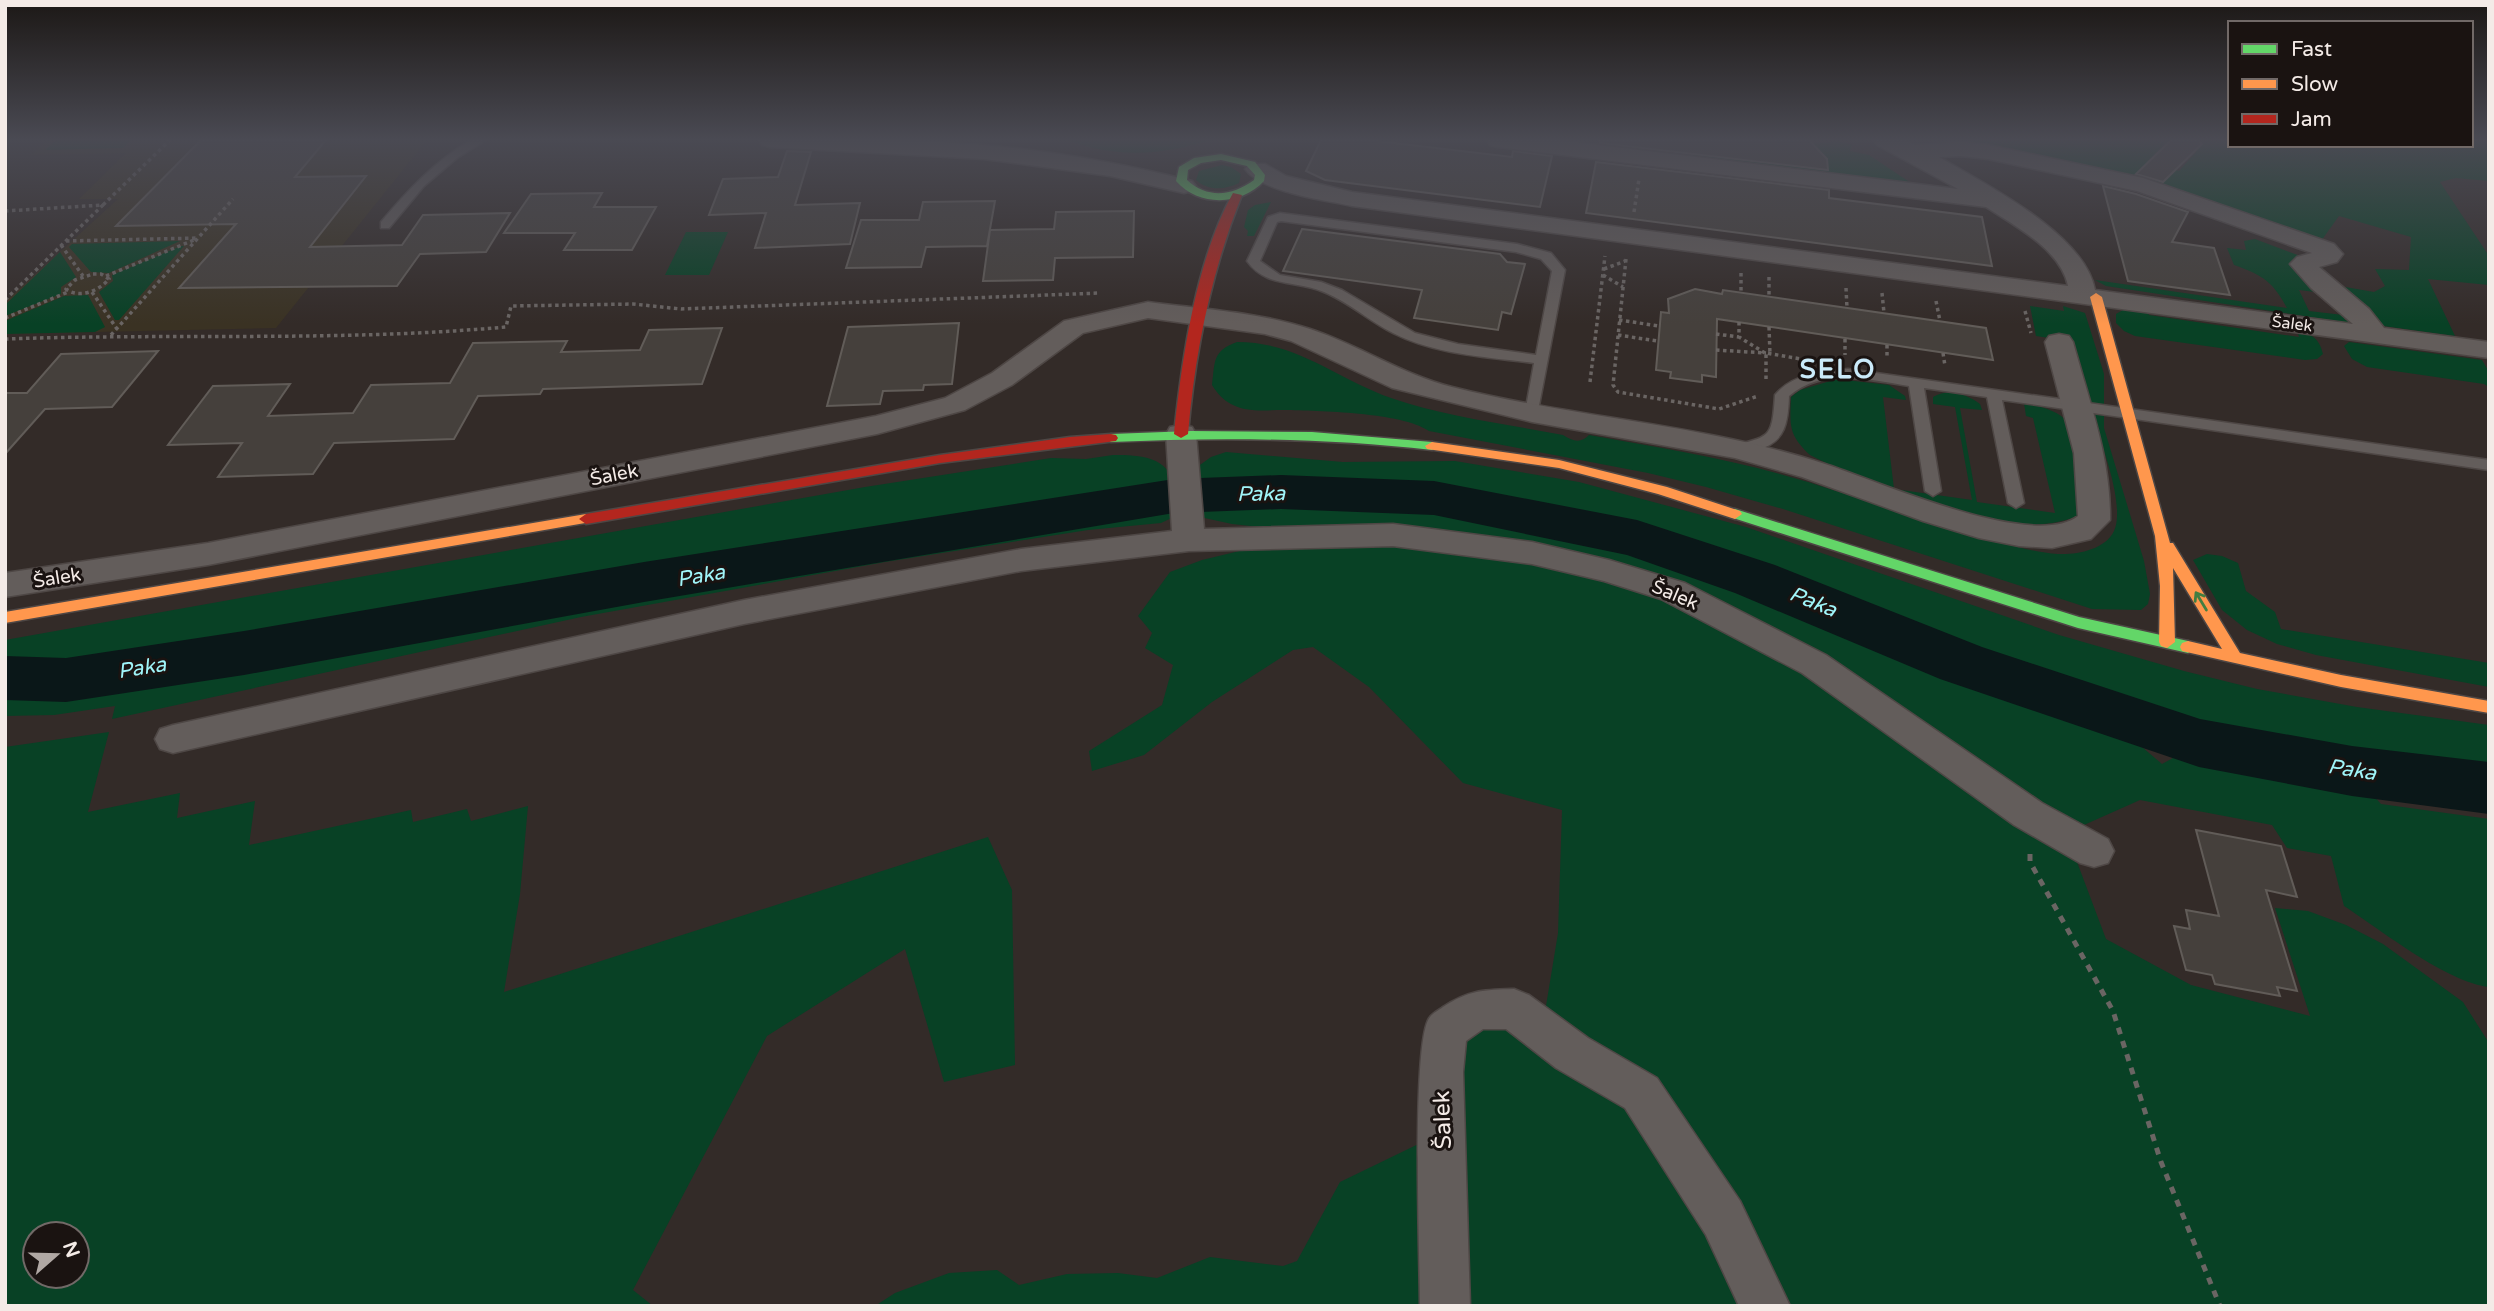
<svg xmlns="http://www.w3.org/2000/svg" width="2494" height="1311" font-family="'Varela Round',sans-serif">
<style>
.education{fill:#3a3223}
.green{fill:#084125;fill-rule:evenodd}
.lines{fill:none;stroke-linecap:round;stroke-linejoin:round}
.river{fill:#0a1718;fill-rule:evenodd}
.building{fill:#45403c;stroke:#615c58;stroke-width:2}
.lane-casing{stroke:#4e4745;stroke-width:3}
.street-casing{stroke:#4e4745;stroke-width:3}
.fast-casing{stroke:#4e4745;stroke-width:3}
.slow-casing{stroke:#4e4745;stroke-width:3}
.jam-casing{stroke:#4e4745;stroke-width:3}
.path-far1{stroke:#6a6563;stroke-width:3.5;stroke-dasharray:3.5 3.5;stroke-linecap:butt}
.path{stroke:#6a6563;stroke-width:5;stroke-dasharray:7 7;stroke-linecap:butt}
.lane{fill:#635d5b;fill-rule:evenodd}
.street{fill:#635d5b;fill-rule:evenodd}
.fast{fill:#63d668;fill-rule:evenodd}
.slow{fill:#ff974d;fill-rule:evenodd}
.jam{fill:#b3261e;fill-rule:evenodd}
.oneway{stroke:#427e41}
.labels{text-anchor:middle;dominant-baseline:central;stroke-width:6;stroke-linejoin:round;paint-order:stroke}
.far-street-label{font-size:16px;fill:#f4ebe7;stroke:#1a1311}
.street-label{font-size:19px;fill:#f4ebe7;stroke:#1a1311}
.water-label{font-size:21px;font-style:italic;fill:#a0f5f9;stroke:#1a1311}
.near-street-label{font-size:23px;fill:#f4ebe7;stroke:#1a1311}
.district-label{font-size:26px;font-weight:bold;letter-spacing:2px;fill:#caeaf9;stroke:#1a1311}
</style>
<rect width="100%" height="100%" fill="#332b28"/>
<path class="education" d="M47,140H427L276,328L5,334V302L118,199H79L126,153L31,155Z"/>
<path class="green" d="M56,140H131L123,148L45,150Z
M1067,140H1212C1160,155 1119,159 1067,140Z
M1956,140H2230V145H2471V140H2489V181L2456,178L2440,182L2489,256V285L2428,279L2455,336L2376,325L2328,284L2374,292L2385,286L2375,269L2409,270L2411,237L2339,216L2321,241L2189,196L2148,179ZM2167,142L2197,151L2179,171L2148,161Z
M1838,141L1852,145L1850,151L1869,155L1920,189L1692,157V153L1828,168V159L1813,144Z
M1222,165L1231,167L1241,174L1239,183C1225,190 1208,191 1196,180L1199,171Z
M1271,202L1254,236H1247L1248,231L1244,227L1248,210L1255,205Z
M686,232H728L709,275H665Z
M2255,239L2303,257L2315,292L2299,290L2309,311L2343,315L2345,320L2358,321L2357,324L2106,286L2095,280L2287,308C2273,282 2263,275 2234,265L2227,248L2246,250L2244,241Z
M180,241L109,273L91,272L69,247L72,244Z
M181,246H184L119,320H115L99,292L113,281L112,275Z
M60,252L76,277L61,287V294L5,316V305Z
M88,295L105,327L95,332L5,334V321L64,296Z
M2030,306L2064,311L2063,306L2085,313L2104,374V407L2089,405L2069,341L2036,336Z
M2146,309L2149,315L2299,337L2297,331C2313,335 2319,338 2323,354L2317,359L2305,360L2135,336L2124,331L2116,323V314L2123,310Z
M1237,342C1298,342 1335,378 1391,398C1446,417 1506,424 1563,435C1572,441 1581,444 1589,435C1662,448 1736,460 1808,482C1873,502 1938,529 2005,544C2022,548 2040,553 2058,554C2076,555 2105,550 2114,531C2126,505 2100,438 2090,412L2104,415V428L2144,561L2150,594L2148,604L2141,610L2092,609L1783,509L1706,487L1648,473L1429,431C1401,412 1319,411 1284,410C1267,410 1247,413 1231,404C1223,400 1217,393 1212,385C1215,362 1212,351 1237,342Z
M2349,342L2482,360L2489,372V387L2484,384L2367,367L2352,359L2344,346Z
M1837,379L1889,385L1905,396L1906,400L1883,397L1894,489L1972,500L1955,407L1933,404V397C1949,388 1966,394 1980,404L1982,410L1960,408L1977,502L2055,513L2033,418L2026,416L2024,403C2038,406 2059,410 2068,423C2082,445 2081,488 2082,514C2011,549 1876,488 1810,455C1788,434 1790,426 1791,397L1800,390Z
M1226,452L1343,462L1455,461L1579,482L1746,527L2059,635L2184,671L2257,689L2357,707L2489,725V777L2355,760L2212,733L2142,714L2015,672L1727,561L1626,528L1514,506L1411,490L1288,482L1194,485L1193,470L1211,457Z
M1113,455C1142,455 1166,456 1177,487L1074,500L729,557L672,571L249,646L71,669L5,670V640L865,487L1051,458L1086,459Z
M1284,499C1438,502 1595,525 1740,580V591L1867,639L1960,671L1972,685L2094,724L2142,747L2162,764L2193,747L2213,753L2360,781L2381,804L2489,819V987C2446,982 2381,930 2344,906L2331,856L2287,848L2272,825L2140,800L2075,829L1821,661L1608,563L1232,524L1200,517L1196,505Z
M1179,505L1180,514L1161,523L1088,530L885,562L581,617L112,719L115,706L54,715L5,716V690L40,689L251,660L485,617L891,550L1077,516Z
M1361,543L1454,550L1536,562L1616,580L1748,635L2074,854L2106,939L2191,985L2310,1016L2275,908L2308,911L2346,925L2383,944L2463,1002L2489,1043V1306H875L895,1293L949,1273L997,1270L1019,1285L1067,1274L1118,1273L1157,1278L1210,1257L1283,1266L1297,1261L1340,1182L1435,1136L1460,1025L1545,1012L1558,933L1562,810L1463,783L1369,687L1313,647L1293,650L1212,702L1144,755L1092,771L1089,751L1162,705L1173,665L1145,648L1152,633L1138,616L1170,572L1202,560L1252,548Z
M2207,554L2222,556L2238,563L2246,591L2275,612L2281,629L2489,663V687L2316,655L2277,644L2247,630L2222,610L2193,560Z
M109,732L88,812L180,793L177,818L255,801L249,845L411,810L413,822L467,809L471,821L528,806L520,894L504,992L988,837L1012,890L1015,1065L944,1082L905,949L767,1036L633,1290L653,1306H5V747ZM35,1234H77V1276H35Z"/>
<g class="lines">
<path class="river" d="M1281,475L1434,481L1637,520L1775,565L1982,647L2200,719L2352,746L2489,762V814L2352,796L2199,767L1940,679L1735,593L1627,555L1434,515L1281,509L1174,513L644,602L244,675L66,702L5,700V656L66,658L244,631L644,562L1174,479Z"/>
</g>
<path class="building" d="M201,140H326L295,177L366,176L310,247L402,245L423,215L510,213L486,252L420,254L397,286L179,288L236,224L116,226Z
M1321,140H1368L1512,157L1513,151L1552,156L1540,207L1325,180L1306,171Z
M1600,140H1809L1827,159L1828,170L1600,143Z
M2171,140H2198L2202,144L2163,182L2136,174Z
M787,151L811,152L795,205L860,203L850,244L755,248L766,213L709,215L723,179L778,177Z
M1596,162L1829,190V198L1982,217L1992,266L1586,213Z
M2103,186L2136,194L2188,212L2172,242L2214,248L2230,295L2128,281Z
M602,193L594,207H656L632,250H564L575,233H504L531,194Z
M995,201L987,246L926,247L921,267L846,268L861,220H919L923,202Z
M1134,211L1133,257L1055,258L1053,280L983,281L990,230L1054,229L1056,212Z
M1302,229L1500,254L1507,262L1525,264L1511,314L1502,312L1498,330L1414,318L1422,290L1283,271Z
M1695,289L1722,294L1723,290L1986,328L1993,360L1717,319L1716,377L1702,375V382L1670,378L1671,372L1656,370L1661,312L1669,313L1668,299Z
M959,323L952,384L924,385L923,390L883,391L880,404L827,406L848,327Z
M722,328L702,384L543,389L540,394L478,396L454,439L334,443L313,474L218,477L242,443L168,445L213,386L290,384L268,416L353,413L371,385L450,383L473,343L567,341L561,352L640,350L649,330Z
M158,351L112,407L45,409L5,454V393H27L61,354Z
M2196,830L2281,846L2297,897L2266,890L2297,991L2277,987L2280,996L2215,984L2212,975L2186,970L2174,926L2190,929L2186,910L2219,916Z"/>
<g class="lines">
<defs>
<path id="lane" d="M471,140H486L457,158L424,186L389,228H381V222C408,190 434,162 471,140Z
M1280,213L1517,244L1551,253L1565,270L1537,416L1532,417L1525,413L1534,363C1488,357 1436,355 1393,333C1369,321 1349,302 1324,292C1296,280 1266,288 1247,261L1268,217ZM1281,221L1516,252L1541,259L1552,271L1536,355L1458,344L1415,333L1342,290L1321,282L1280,275L1260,261L1277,222Z
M1848,369L2489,460V470L2002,400L2024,503L2016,508L2008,503L1987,397L1924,388L1941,491L1933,496L1925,491L1909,386C1870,380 1823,367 1789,396C1788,421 1786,442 1759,449C1750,452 1741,455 1732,452L1729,449L1732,446C1771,436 1772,438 1775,395C1792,374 1822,371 1848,369Z"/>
<path id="street" d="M759,140C833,140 908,139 983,145C1053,151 1124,164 1192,181L1196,186L1192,191L1184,193L1110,176L984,159L770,147L762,145Z
M1487,140H1557L1958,189L1877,145L1874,140H1905L1915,145L1961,142L1988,145L2143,178L2334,244L2343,254L2337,262L2319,267L2369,309L2384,328L2489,342V358L1352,206C1325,200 1261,192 1245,169L1249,164H1265L1286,176L1352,192L2068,286C2061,250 2015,226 1986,207L1498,147L1490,145ZM1961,156L1988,159L2137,191L2312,253L2297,257L2290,264L2311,288L2353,324L2095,290C2085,234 1985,184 1939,157Z
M1148,302C1201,309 1259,312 1310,329C1359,345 1401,374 1452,387C1575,418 1704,424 1825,464C1878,481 2033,551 2078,516L2074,453L2045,342L2049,336L2059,334L2069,336L2073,342C2089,401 2111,458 2110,520L2091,539L2052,548L2019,546L1979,538L1923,521L1802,477L1735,458L1532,422L1392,388L1291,341L1265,334L1148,318L1083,333L1012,385L965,410L877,434L208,565L5,597V573L208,543L876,416L945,398L992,373L1064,321Z
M1181,425L1192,427L1196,434L1204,529L1393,524L1532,542L1609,560L1685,583L1826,655L2042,803L2108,839L2114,851L2108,863L2094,867L2080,863L2014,825L1802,673L1661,599L1604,581L1532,564L1393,546L1189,551L1021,571L744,624L173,753L160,749L155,739L160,729L173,725L744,600L1021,549L1172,531L1166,434L1170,427Z
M1514,989L1529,995L1588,1038L1657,1078L1740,1201L1790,1306H1739L1706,1235L1625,1108L1556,1068L1506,1029H1483L1466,1041L1463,1072L1470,1306H1420C1420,1263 1411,1038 1430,1017C1433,1013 1439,1010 1443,1007C1469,990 1483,990 1514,989Z"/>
<path id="fast" d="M1221,154L1255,162L1265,175L1264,181C1241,206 1199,207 1176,181L1179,167L1194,158ZM1221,160L1247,166L1255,175L1254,180C1232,196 1208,199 1187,180L1188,170L1201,163Z
M1191,431L1312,432L1432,442L1439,446L1432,450C1325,438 1219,437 1111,442L1104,438L1111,434Z
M1735,509L2079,617L2188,641L2196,647L2188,653L2078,628L1730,517L1728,514L1730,511Z"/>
<path id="slow" d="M2096,293L2102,297L2170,543H2173L2240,653L2341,675L2489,701V713L2341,687L2182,651L2180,647L2182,643L2188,641L2222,649L2173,568L2175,642L2167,648L2161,646L2159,642L2160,586L2155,536L2090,297Z
M1432,442L1559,460L1667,487L1740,511L1742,514L1735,519L1658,494L1559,468L1427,449L1425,446Z
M586,514L593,519L591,522L5,623V612Z"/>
<path id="jam" d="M1233,193L1242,195C1211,272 1195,352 1188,434L1181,438L1174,434C1182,358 1196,260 1233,193Z
M1111,434L1116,435L1118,438L1116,441L940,463L586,524L579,519L586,514L940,455L1070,437Z"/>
</defs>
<use href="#lane" class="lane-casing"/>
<use href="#street" class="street-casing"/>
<use href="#fast" class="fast-casing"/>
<use href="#slow" class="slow-casing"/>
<use href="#jam" class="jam-casing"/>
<path class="path-far1" d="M103,205L170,140
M5,211L103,205L5,300
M1634,212L1639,179
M66,241L198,238
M61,245L83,276
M1626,259L1613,385L1618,392L1719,409L1758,396
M1604,269L1625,261
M1741,273V293
M93,274H101L109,279C99,291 79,299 66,289L75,280Z
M1603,275L1623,287
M106,276L194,240
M1769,277V297
M1846,288L1847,308
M92,292L117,329
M1882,293L1884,313
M1936,301L1940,321
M2025,311L2031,333
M5,318L68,292
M1619,320L1659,326
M1739,322V337L1765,353
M1769,327L1770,354
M1716,334L1739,337
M111,335L233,199
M1618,335L1657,341
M5,339C172,333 340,342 506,327L511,306L633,304L681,309L1100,293
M1845,339V355
M1887,345V358
M1716,350L1766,353
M1943,353L1945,366
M1766,379V353L1801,359
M1590,382L1605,256"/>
<path class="path" d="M2030,854V862L2113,1011L2161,1162L2220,1306"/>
<use href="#lane" class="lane"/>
<use href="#street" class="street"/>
<use href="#fast" class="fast"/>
<use href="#slow" class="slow"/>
<use href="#jam" class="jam"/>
</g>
<defs><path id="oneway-shaft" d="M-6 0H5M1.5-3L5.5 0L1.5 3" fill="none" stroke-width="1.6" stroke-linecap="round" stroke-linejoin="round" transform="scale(1.75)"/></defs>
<use class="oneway" href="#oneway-shaft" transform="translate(2201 601) rotate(-121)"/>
<linearGradient id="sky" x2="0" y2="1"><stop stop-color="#1c1816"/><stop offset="0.43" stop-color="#4a4a53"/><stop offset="1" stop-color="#4a4a53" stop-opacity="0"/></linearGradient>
<rect width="2494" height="324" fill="url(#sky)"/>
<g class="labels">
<g class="far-street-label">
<text transform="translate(2292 324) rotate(7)">Šalek</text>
</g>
<g class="street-label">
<text transform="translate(614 475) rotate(-11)">Šalek</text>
<text transform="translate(57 578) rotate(-9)">Šalek</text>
<text transform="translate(1675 595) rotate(23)">Šalek</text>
</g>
<g class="water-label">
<text transform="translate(1261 494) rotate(-1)">Paka</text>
<text transform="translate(701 576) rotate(-10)">Paka</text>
<text transform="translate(1813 602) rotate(22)">Paka</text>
<text transform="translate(142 668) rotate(-9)">Paka</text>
<text transform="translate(2352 770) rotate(9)">Paka</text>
</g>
<g class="near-street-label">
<text transform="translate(1443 1120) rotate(-92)">Šalek</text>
</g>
<g class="district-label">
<text x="1838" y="369">SELO</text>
</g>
</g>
<rect width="2494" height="1311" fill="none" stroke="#f4ebe7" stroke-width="14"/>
<rect x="2228" y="21" width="245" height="126" fill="#1a1311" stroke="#716967" stroke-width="2"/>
<rect x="2242" y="44" width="35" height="10" fill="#63d668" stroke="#716967" stroke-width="2"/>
<text x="2291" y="56" font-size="21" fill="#f4ebe7">Fast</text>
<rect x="2242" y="79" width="35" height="10" fill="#ff974d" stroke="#716967" stroke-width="2"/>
<text x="2291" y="91" font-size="21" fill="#f4ebe7">Slow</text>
<rect x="2242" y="114" width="35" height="10" fill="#b3261e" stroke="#716967" stroke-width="2"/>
<text x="2291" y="126" font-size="21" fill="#f4ebe7">Jam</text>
<g transform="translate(56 1255) rotate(70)"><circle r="33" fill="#1a1311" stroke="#716967" stroke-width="2"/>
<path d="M0-5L12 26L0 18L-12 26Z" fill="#b0a8a4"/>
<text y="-10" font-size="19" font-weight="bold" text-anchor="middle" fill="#f4ebe7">N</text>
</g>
</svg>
